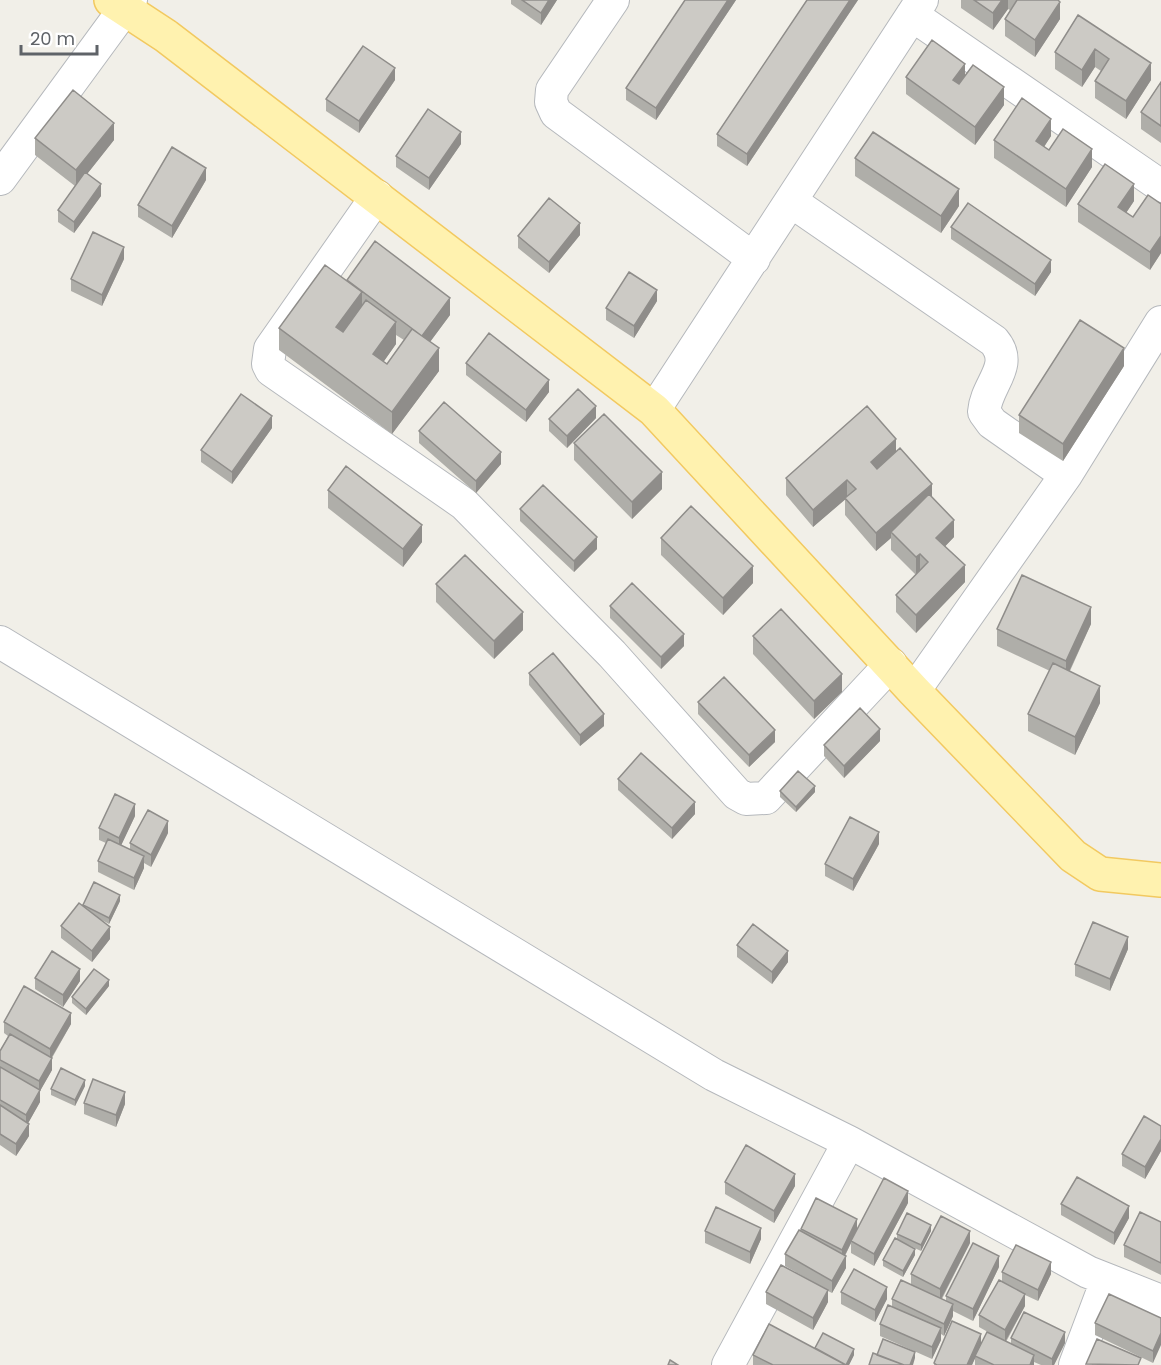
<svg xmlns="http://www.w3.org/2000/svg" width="1161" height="1365" font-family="Poppins,sans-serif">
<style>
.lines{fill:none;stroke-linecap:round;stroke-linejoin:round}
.minor-casing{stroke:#b5b8bc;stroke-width:34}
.major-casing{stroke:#f2c960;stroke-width:36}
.minor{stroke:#fff;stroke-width:32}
.major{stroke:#fff2af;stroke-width:33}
.wall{fill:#afaea9;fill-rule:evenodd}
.shaded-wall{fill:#8f8d8a}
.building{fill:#cccac5;stroke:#8f8d8a;stroke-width:1.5}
</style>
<rect width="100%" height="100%" fill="#f1efe8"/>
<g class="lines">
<defs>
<path id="minor" d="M613,0L552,90L551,102L556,113L754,259
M912,15L1161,186
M0,179L131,0
M377,196L270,349L268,364L271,370L464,504L612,654L737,794L746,799L766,798L891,664
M792,202L994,341C1015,366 986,384 984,412L992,423L1066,475
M654,410L922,0
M0,642L714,1075L849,1142L1088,1272L1161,1301
M914,691L1066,475L1161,322
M728,1365L849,1142
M1075,1365L1107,1280"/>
<path id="major" d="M111,0L166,36L654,410L914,691L1073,856L1100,874L1161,880"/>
</defs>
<use href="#minor" class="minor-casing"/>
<use href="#major" class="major-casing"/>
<use href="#minor" class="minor"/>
<use href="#major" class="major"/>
</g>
<path class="wall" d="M511,0H557L541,25L511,4Z
M685,0H736L656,120L626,100V88Z
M807,0H858L747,166L717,146V134Z
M961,0H1058L1060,19L1035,57L1005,36V19L1010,10L1008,9L993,30L961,8Z
M1078,15L1151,80L1126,119L1095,98V81L1101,71L1095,67L1082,87L1055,69V52Z
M965,76L1004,105L975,145L906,94V77Z
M395,80L359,133L326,111V99Z
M1161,82V143L1141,129V112Z
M1051,136L1044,147L1049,150L1092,167L1066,207L994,158V140Z
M35,138L114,140L87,174L101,196L74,233L58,222V210L75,186L35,155Z
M461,144L429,190L396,167V156Z
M855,158L959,206L941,233L855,176Z
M206,180L172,238L138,217V205Z
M1134,201L1126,213L1133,217L1161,204V253L1150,270L1078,222V204Z
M951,227L1051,272L1035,296L951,239Z
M580,235L549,273L518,248V236Z
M124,259L102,306L71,291V279Z
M347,281L450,315L430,342L439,371L392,434L279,350V328ZM396,335L404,340L387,364L383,362L396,344Z
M657,301L634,338L606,320V308Z
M466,363L549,392L526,422L466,375Z
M1124,366L1063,461L1019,433V415Z
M596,418L567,448L549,431V419Z
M272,428L232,484L201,462V450Z
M419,431L501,464L476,493L419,443Z
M574,443L662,489L632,519L574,460Z
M896,452L932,497L954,537L945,546L965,582L916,633L896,612V595L916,575L891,550V538L876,551L845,515V499L813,527L786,495V478Z
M328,490L422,542L403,567L328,508Z
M520,509L597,549L574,572L520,521Z
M661,538L753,583L723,615L661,555Z
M436,584L523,630L494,659L436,602Z
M610,606L684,646L661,669L610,618Z
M1091,624L1070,671L1100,703L1075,755L1028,731V714L1050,671L997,646V629Z
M753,636L842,692L814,719L753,654Z
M529,673L604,726L580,746L529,685Z
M698,702L775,742L749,767L698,714Z
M880,741L844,778L824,756V745Z
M618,779L695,814L672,839L618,790Z
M780,791L815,792L796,812L780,797Z
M135,816L121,845L130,850V843L168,833L151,867L144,863V868L134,890L98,872V861L106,843L99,840V828Z
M879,844L853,891L825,876V864Z
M120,901L109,924L100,919L110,939L92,962L61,938V926L83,905Z
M737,945L788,962L772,984L737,957Z
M1128,949L1110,991L1075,976V964Z
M35,978L80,981L63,1007L35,989Z
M109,986L86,1015L72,1003V997Z
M4,1022L71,1024L52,1058V1070L40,1091V1102L28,1123L29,1136L16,1156L0,1145V1051L8,1036L4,1033Z
M85,1086L75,1106L51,1095V1089Z
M84,1103L125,1104L116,1127L84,1114Z
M1161,1126V1151L1145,1179L1122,1166V1154Z
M725,1182L795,1186L774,1223L725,1194Z
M908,1203L874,1266L851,1253V1243L845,1256L846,1268L832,1293L828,1291V1302L813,1330L766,1304V1292L815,1283L785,1266V1254L801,1229H857Z
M1061,1204L1129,1218L1114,1245L1061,1215Z
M1161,1222V1275L1124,1257V1245Z
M705,1231L761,1239L750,1264L705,1243Z
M931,1231L921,1251L902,1242L915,1255L903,1277L883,1266V1260L897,1239V1234Z
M970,1243L942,1299L946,1301V1296L999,1267L973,1321L953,1311V1316L944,1336L941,1334V1340L932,1359L880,1336V1324L892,1307V1299L911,1284V1274Z
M1002,1272L1051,1274L1038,1301L1025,1295V1306L1006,1342L1011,1344V1338L1065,1343L1054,1365H1041L1034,1362V1365H975V1357L972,1365H934V1363L981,1345L1004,1341L979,1327V1315L1002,1282Z
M841,1292L887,1299L875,1322L841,1304Z
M1161,1318L1153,1363L1095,1335V1323Z
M815,1348L854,1355L849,1365H753V1355Z"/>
<path class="shaded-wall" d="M549,0H557L541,25V13Z
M728,0H736L656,120V108Z
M850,0H858L747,166V154Z
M1002,0H1008V9L993,30V13Z
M1060,2V19L1035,57V40Z
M1095,49V67L1082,87V70Z
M1151,63V80L1126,119V101Z
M965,64V81L953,97V80Z
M395,68V80L359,133V121Z
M1004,87V105L975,145V127Z
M1051,119V136L1036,159V141Z
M114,123V140L76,188V170Z
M461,132V144L429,190V178Z
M1092,149V167L1066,207V189Z
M206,168V180L172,238V226Z
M101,184V196L74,233V222Z
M1134,184V201L1118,225V207Z
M959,189V206L941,233V216Z
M580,223V235L549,273V262Z
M1161,236V253L1150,270V252Z
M124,247V259L102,306V295Z
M1051,260V272L1035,296V284Z
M657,290V301L634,338V326Z
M362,292V314L336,350V327Z
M450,298V315L421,354V336Z
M396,322V344L373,377V354Z
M439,348V371L392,434V412Z
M1124,348V366L1063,461V444Z
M549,380V392L526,422V410Z
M596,406V418L567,448V436Z
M272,416V428L232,484V472Z
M896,439V457L871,479V462Z
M501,452V464L476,493V481Z
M662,472V489L632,519V502Z
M847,480V498L813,527V510Z
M932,484V502L891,532V538L876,551V533Z
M954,520V537L936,556V538Z
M422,525V542L403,567V549Z
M597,537V549L574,572V561Z
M920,554V571L916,575V557Z
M965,565V582L916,633V615Z
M753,566V583L723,615V598Z
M1091,607V624L1066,678V661Z
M523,612V630L494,659V641Z
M684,634V646L661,669V657Z
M842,674V692L814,719V701Z
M1100,686V703L1075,755V737Z
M604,714V726L580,746V735Z
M880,729V741L844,778V766Z
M775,730V742L749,767V755Z
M815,786V792L796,812V807Z
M695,802V814L672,839V828Z
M135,804V816L119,850V838Z
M168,821V833L151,867V855Z
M879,832V844L853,891V879Z
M144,856V868L134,890V878Z
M120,895V901L109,924V918Z
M110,927V939L92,962V951Z
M1128,937V949L1110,991V979Z
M788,951V962L772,984V972Z
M80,969V981L63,1007V995Z
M109,980V986L86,1015V1009Z
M71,1013V1024L50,1060V1049Z
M52,1058V1070L40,1091V1102L26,1127V1115L39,1092V1081Z
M85,1080V1086L75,1106V1100Z
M125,1092V1104L116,1127V1115Z
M29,1124V1136L16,1156V1144Z
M1161,1139V1151L1145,1179V1167Z
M795,1174V1186L774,1223V1211Z
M908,1191V1203L874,1266V1254Z
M1129,1206V1218L1114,1245V1233Z
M857,1219V1230L851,1241V1243L842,1261V1250Z
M931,1225V1231L921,1251V1245Z
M761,1228V1239L750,1264V1252Z
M970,1231V1243L940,1301V1289Z
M915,1249V1255L903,1277V1271Z
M846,1256V1268L832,1293V1281Z
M999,1256V1267L973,1321V1309Z
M1051,1262V1274L1038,1301V1290Z
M887,1287V1299L875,1322V1310Z
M828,1290V1302L813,1330V1318Z
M1025,1294V1306L1005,1342V1330Z
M953,1304V1316L944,1336V1324Z
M941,1328V1340L932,1359V1347Z
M1065,1332V1343L1054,1365H1052V1359Z
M1161,1333V1345L1153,1363V1351Z
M981,1334V1346L972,1365H967Z
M854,1349V1355L849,1365H846Z
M915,1352V1358L913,1365H910Z
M1034,1355V1365H1030Z"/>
<path class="building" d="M522,0H549L541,13Z
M685,0H728L656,108L626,88Z
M807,0H850L747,154L717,134Z
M974,0H1002L993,13Z
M1017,0H1058L1060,2L1035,40L1005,19Z
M1078,15L1151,63L1126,101L1095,81L1109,59L1095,49L1082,70L1055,52Z
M932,40L965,64L953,80L959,84L973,65L1004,87L975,127L906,77Z
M363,46L395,68L359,121L326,99Z
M1161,82V126L1141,112Z
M73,90L114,123L76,170L35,138Z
M1022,98L1051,119L1036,141L1049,150L1063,129L1092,149L1066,189L994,140Z
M428,109L461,132L429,178L396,156Z
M873,132L959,189L941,216L855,158Z
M172,147L206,168L172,226L138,205Z
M1105,164L1134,184L1118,207L1133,217L1148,195L1161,204V236L1150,252L1078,204Z
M85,172L101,184L74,222L58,210Z
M549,198L580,223L549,262L518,236Z
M968,203L1051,260L1035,284L951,227Z
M93,232L124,247L102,295L71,279Z
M375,241L450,298L422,336L347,280Z
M325,265L362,292L336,327L343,332L366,300L396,322L373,354L387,364L412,329L439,348L392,412L279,328Z
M629,272L657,290L634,326L606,308Z
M1080,320L1124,348L1063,444L1019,415Z
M489,333L549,380L526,410L466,363Z
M578,389L596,406L567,436L549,419Z
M241,394L272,416L232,472L201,450Z
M444,402L501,452L476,481L419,431Z
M867,406L896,439L871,462L877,469L900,448L932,484L876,533L845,498L856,489L847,480L813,510L786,478Z
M604,414L662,472L632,502L574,443Z
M346,466L422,525L403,549L328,490Z
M543,485L597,537L574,561L520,509Z
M929,494L954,520L936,538L965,565L916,615L896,595L928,562L920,554L916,557L891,532Z
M691,506L753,566L723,598L661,538Z
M465,555L523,612L494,641L436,584Z
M1022,575L1091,607L1066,661L997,629Z
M632,583L684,634L661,657L610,606Z
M781,609L842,674L814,701L753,636Z
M553,653L604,714L580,735L529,673Z
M1053,663L1100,686L1075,737L1028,714Z
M724,677L775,730L749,755L698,702Z
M860,708L880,729L844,766L824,745Z
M641,753L695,802L672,828L618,779Z
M798,771L815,786L796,807L780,791Z
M115,794L135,804L119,838L99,828Z
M148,810L168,821L151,855L130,843Z
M850,817L879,832L853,879L825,864Z
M108,839L144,856L134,878L98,861Z
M94,882L120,895L109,918L83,905Z
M79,903L110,927L92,951L61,926Z
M1093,922L1128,937L1110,979L1075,964Z
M753,924L788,951L772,972L737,945Z
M52,951L80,969L63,995L35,978Z
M94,969L109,980L86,1009L72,997Z
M24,986L71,1013L50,1049L4,1022Z
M10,1034L52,1058L39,1081L0,1060V1051Z
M0,1067L40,1090L26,1115L0,1100Z
M61,1068L85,1080L75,1100L51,1089Z
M93,1079L125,1092L116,1115L84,1103Z
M0,1105L29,1124L16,1144L0,1134Z
M1144,1116L1161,1126V1139L1145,1167L1122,1154Z
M746,1145L795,1174L774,1211L725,1182Z
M1077,1177L1129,1206L1114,1233L1061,1204Z
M884,1178L908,1191L874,1254L851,1241Z
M816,1198L857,1219L842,1250L801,1229Z
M716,1207L761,1228L750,1252L705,1231Z
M1140,1212L1161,1222V1263L1124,1245Z
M907,1213L931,1225L921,1245L897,1234Z
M941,1216L970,1231L940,1289L911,1274Z
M799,1230L846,1256L832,1281L785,1254Z
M895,1238L915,1249L903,1271L883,1260Z
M973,1243L999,1256L973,1309L946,1296Z
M1016,1245L1051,1262L1038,1290L1002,1272Z
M781,1265L828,1290L813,1318L766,1292Z
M854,1269L887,1287L875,1310L841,1292Z
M901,1280L953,1304L944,1324L892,1299Z
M999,1280L1025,1294L1005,1330L979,1315Z
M1109,1294L1161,1318V1333L1153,1351L1095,1323Z
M888,1305L941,1328L932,1347L880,1324Z
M1024,1312L1065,1332L1052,1359L1011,1338Z
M952,1321L981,1334L967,1365H937L934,1363Z
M769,1324L844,1364V1365H773L753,1355Z
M987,1332L1034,1355L1030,1365H994L975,1356Z
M823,1333L854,1349L846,1365L815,1348Z
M883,1339L915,1352L910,1365H904L877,1355Z
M1097,1339L1141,1358L1138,1365L1086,1364Z
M873,1353L904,1365H869Z
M670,1360L678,1365H668Z"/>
<path d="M21 45v9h76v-9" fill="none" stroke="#5f6368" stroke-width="3"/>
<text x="30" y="45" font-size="18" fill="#5f6368" stroke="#ffffff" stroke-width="4.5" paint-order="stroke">20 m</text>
</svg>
